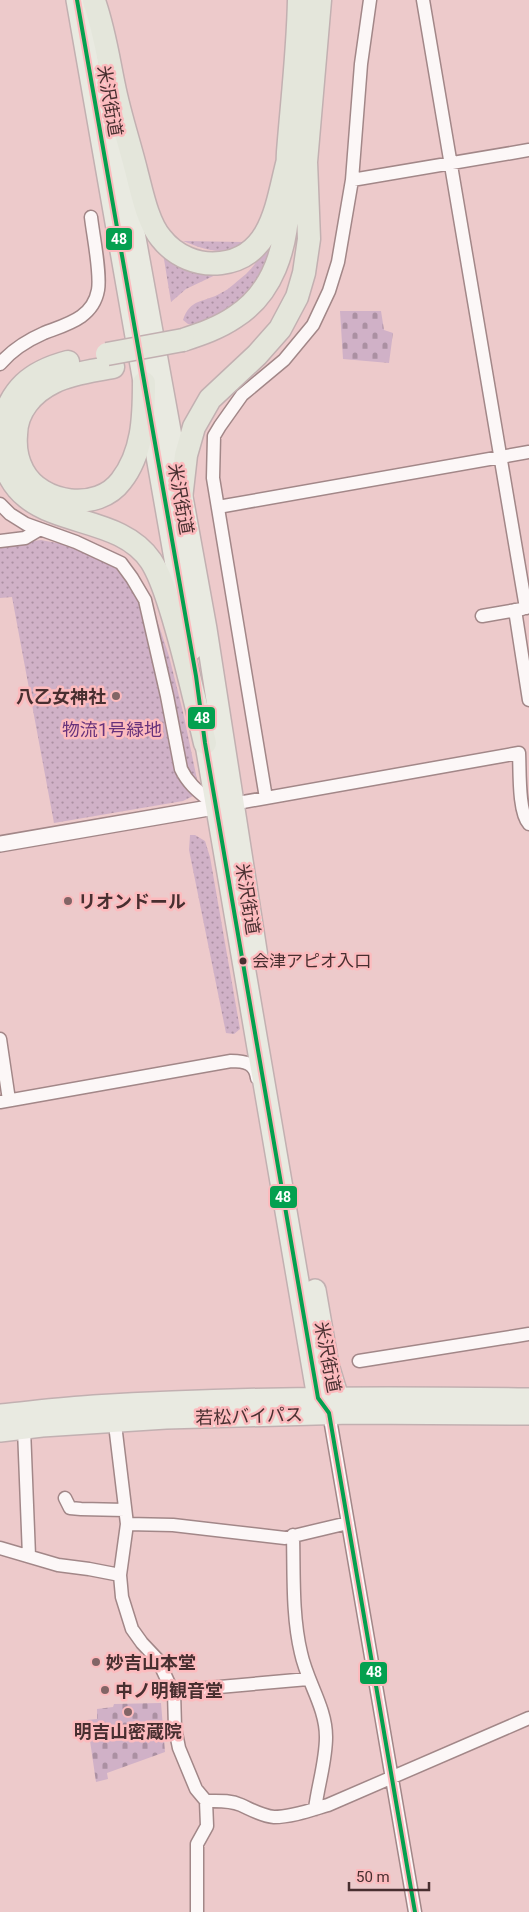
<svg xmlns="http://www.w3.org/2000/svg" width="529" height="1912" font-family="Roboto,'Noto Sans JP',sans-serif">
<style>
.grass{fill:url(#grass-dots)}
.cemetery{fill:url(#cemetery-stones)}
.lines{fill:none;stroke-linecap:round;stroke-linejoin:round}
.minor-casing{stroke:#a28788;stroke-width:15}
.tertiary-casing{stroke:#a28788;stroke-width:18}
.trunk-casing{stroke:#c2b0b1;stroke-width:24}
.motorway-casing{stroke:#c2b0b1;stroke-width:25}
.minor{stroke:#fcf7f7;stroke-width:12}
.tertiary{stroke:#fcf7f7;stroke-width:15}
.trunk{stroke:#e9eae1;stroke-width:21}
.motorway{stroke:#e4e6db;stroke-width:22}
.motorway-bridge-casing{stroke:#c2b0b1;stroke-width:25;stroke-linecap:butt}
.motorway-bridge{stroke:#e4e6db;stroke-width:22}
.bus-1-casing{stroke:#fcbbbe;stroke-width:8}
.bus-1{stroke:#04a04f;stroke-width:4}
.poi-dot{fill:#826566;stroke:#fcbbbe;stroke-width:2}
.bus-dot{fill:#482f30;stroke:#fcbbbe;stroke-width:2}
.labels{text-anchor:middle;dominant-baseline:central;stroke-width:5;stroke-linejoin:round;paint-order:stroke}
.bus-label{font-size:17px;fill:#482f30;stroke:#fcbbbe;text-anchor:start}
.street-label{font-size:18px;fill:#482f30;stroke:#fcbbbe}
.poi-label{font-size:18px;font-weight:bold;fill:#482f30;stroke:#fcbbbe;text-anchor:start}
.park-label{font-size:18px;fill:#67327b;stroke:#fcbbbe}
.line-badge{stroke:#fcbbbe;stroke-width:2}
.badge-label{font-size:14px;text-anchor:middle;font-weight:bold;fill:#fff}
</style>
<defs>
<pattern id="grass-dots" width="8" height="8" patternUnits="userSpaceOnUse" patternTransform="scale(1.25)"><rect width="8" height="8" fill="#d0b1c7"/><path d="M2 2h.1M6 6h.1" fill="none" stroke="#ab90a2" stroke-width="1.8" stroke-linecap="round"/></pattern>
<pattern id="cemetery-stones" width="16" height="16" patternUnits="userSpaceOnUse" patternTransform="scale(1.25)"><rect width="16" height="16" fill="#d0b1c7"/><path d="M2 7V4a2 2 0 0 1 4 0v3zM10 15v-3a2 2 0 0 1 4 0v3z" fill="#ab90a2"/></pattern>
</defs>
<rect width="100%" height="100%" fill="#edcacb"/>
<path class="grass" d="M274,233L279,248L234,312L197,325L188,324L183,320C190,298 204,303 221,293C230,289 238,280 246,274C258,262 266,248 274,233Z
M183,241L244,242C226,258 203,249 183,241Z
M163,253L226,270L186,289L171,302Z
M41,540L109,553L152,605L169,656L183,712L199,789L195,795L183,801L54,823L12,597L0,598V545Z
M190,835H195L205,841L210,857L240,1029L234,1034L226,1033L189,850Z"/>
<path class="cemetery" d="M340,311H381L384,330L393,333L389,363L343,359Z
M161,1703L165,1752L107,1773L108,1779L96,1782L87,1720L97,1719V1709L113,1707L114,1704Z"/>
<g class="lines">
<defs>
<path id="minor" d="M423,0L526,608
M352,180L529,150
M0,364C11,351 28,340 44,333C67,324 93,318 98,290C101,273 93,235 91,217
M0,504L10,514L26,524L76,542L121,563L132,578L145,600L167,696L181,769C189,786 202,794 216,806
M218,507L529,452
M0,541L25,538L40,529
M515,610L529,700
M482,616L522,609
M266,798L213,478L214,436L220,426L242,395L284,360L313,325L329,291L338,262L352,180L361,64L370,0
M232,804L519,753C520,770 518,812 529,824
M0,1039L9,1100
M0,1102L231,1061C245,1061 255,1063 257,1078
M359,1361L529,1334
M329,1413L415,1912
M114,1416L127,1524L120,1575L122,1597L132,1629L142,1643L158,1660L170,1686L174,1691L175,1728L179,1748L196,1789L206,1801C218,1801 230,1800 241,1805C252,1810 262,1816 274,1817C292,1817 311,1810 328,1805L529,1718
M24,1429L29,1556
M65,1498L70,1508L81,1509L125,1510
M127,1524L173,1525L285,1538L348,1523
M293,1535C294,1573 292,1616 301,1653C307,1682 326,1707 326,1737C326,1761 318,1785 315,1809
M0,1548L58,1565L89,1569L120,1575
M174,1691L308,1679
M197,1912V1844L207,1826L206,1801"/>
<path id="tertiary" d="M0,844L226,805"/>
<path id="trunk" d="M77,0L191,650
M115,128L206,629L257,957
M203,727L318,1398L329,1413
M315,1290L328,1365L338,1398L329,1413
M0,1415C31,1412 63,1408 94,1406C239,1397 384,1397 529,1399
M0,1431L42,1426L166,1418L351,1413L529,1414"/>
<path id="motorway" d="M94,1C104,29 108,57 114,86C120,116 130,145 137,174C142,193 148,223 161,238C175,256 198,266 221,263C273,257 277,201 288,160
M183,340C201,334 219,328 235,317C273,293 286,248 288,205C288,187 287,169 288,152C292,101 298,51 299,0
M113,367C93,371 72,373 54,382C33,392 16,411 16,435C15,447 17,460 23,471C41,505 98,512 121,481C143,453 144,417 144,383
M1,427C11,389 30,372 68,362
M0,438C6,539 111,502 151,561C160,575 165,591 170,607C184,651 194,697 205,743
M181,499L186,455L194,427L210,399L257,355L280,329L297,297L304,273L309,239L306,162L320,0"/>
</defs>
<use href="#minor" class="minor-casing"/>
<use href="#tertiary" class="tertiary-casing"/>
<use href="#trunk" class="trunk-casing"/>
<use href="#motorway" class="motorway-casing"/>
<use href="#minor" class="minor"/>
<use href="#tertiary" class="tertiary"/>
<use href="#trunk" class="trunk"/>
<use href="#motorway" class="motorway"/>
<defs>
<path id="motorway-bridge" d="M107,354L183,340"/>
</defs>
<use href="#motorway-bridge" class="motorway-bridge-casing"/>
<use href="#motorway-bridge" class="motorway-bridge"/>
<defs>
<path id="bus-1" d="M77,0L196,676L205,743L318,1398L329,1413L415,1912"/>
</defs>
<use href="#bus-1" class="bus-1-casing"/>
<use href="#bus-1" class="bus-1"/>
</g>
<g class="poi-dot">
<circle cx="116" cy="696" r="5"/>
<circle cx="68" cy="901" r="5"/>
<circle cx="96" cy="1662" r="5"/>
<circle cx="105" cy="1690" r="5"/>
<circle cx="128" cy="1712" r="5"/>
</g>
<circle class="bus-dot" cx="243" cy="961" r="4.5"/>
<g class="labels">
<g class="bus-label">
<text x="252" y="961">会津アピオ入口</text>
</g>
<g class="street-label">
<text transform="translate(110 101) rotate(80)">米沢街道</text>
<text transform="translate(181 499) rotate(80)">米沢街道</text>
<text transform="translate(248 899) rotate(81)">米沢街道</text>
<text transform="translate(328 1357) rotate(79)">米沢街道</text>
<text transform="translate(249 1416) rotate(-2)">若松バイパス</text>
</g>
<g class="poi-label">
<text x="106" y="696" text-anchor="end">八乙女神社</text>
<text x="78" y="901">リオンドール</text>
<text x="106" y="1662">妙吉山本堂</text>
<text x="115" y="1690">中ノ明観音堂</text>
<text x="128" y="1731" text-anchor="middle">明吉山密蔵院</text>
</g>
<g class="park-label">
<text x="112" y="729">物流1号緑地</text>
</g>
</g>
<g class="line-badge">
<rect x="105" y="227" width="28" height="24" rx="5" fill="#04a04f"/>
<rect x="187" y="706" width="29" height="24" rx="5" fill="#04a04f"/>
<rect x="269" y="1185" width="29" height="24" rx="5" fill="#04a04f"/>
<rect x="359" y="1661" width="29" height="24" rx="5" fill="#04a04f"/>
</g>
<g class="badge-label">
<text x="119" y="244">48</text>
<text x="202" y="723">48</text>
<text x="283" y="1202">48</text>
<text x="374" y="1677">48</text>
</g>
<path d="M349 1882v8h80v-8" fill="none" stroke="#482f30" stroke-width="2.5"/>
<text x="356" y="1882" font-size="15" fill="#482f30" stroke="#fcbbbe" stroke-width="4" paint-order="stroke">50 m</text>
</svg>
